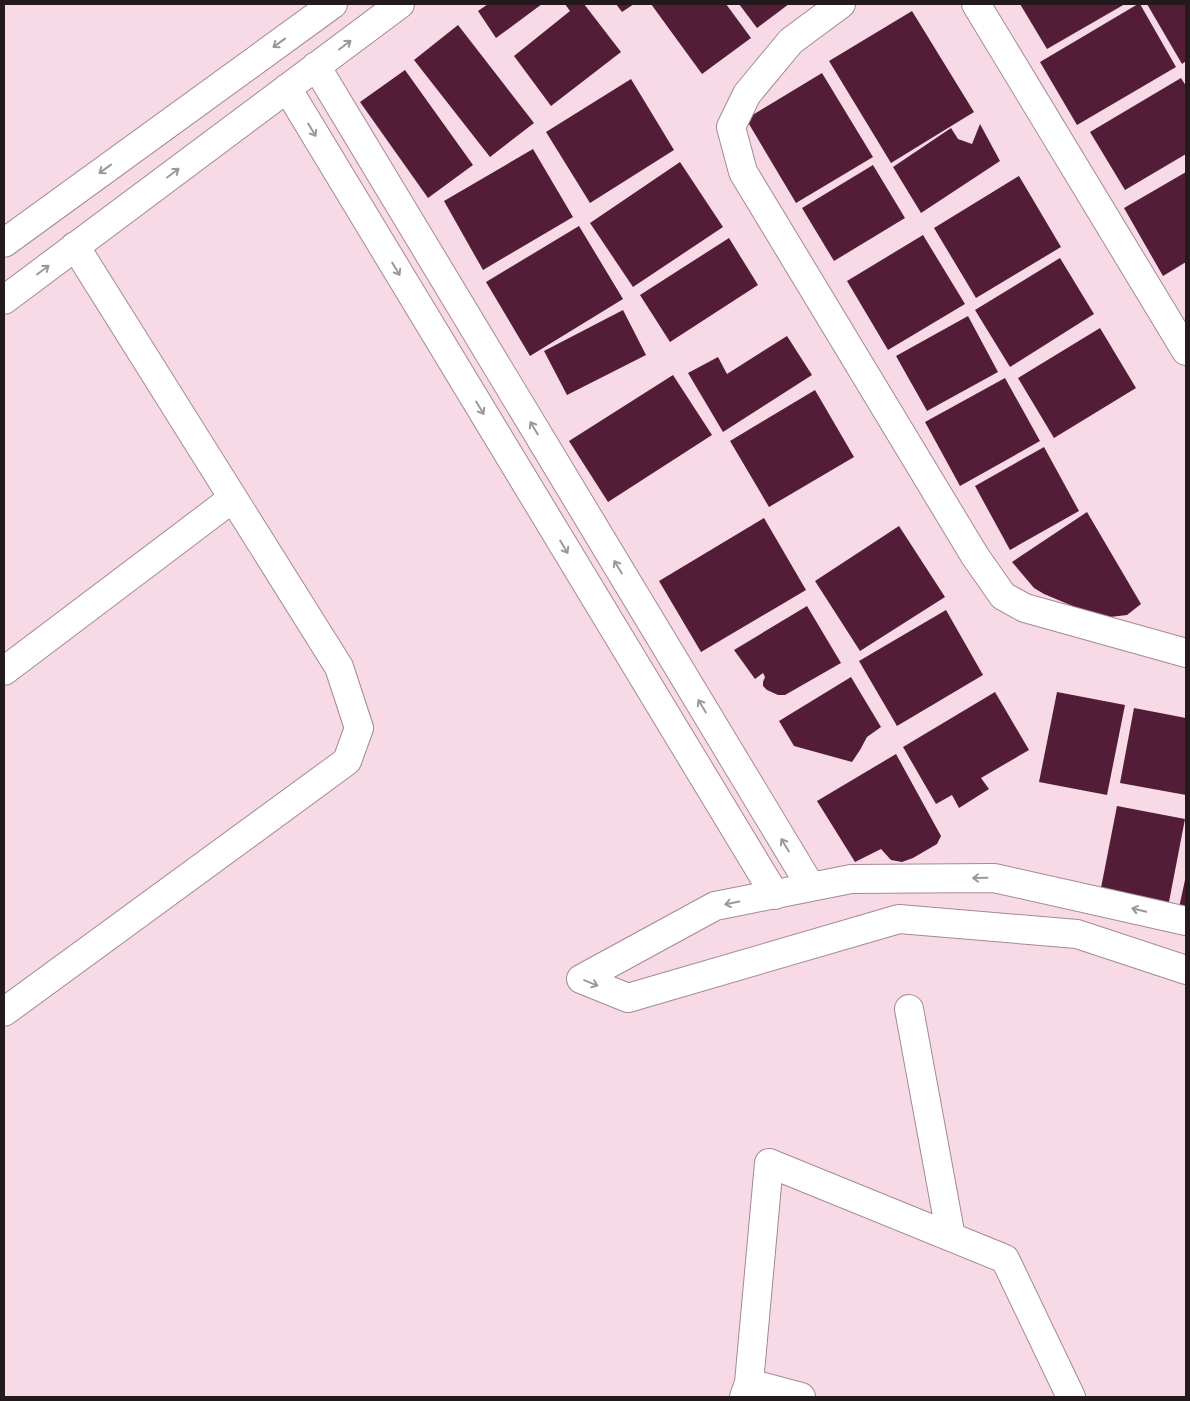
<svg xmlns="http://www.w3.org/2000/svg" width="1190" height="1401" font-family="'Source Serif 4',serif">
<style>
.building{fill:#531d38}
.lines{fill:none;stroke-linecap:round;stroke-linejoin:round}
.minor-casing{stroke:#a48994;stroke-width:30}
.minor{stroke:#fff;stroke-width:28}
.oneway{stroke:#9c989a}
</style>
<rect width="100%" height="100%" fill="#f8dae6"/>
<path class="building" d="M488,4H542L496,38L478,11Z
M565,4H584L621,52L551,106L514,56L570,11Z
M616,4H634L622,12Z
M651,4H726L751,38L702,74Z
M739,4H789L757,28Z
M1020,4H1125L1047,49Z
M1138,4H1140L1176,67L1077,125L1040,62Z
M1147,4H1186V61L1182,64Z
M912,11L974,112L891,163L829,61Z
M458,25L534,123L490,157L414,60Z
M405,70L473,165L428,198L360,102Z
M822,73L873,157L796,203L746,119Z
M1181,78L1186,86V154L1125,190L1090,132Z
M631,79L674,150L590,203L546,132Z
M980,124L1000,161L921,213L893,167L951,128L958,139L972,144Z
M533,149L573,217L483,270L444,201Z
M680,162L723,227L633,287L590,223Z
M873,165L905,218L834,261L802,208Z
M1186,172V262L1163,276L1124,208Z
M1019,176L1061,247L976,298L934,228Z
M579,226L623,299L530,356L486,282Z
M923,235L965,304L888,350L847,281Z
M729,238L758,285L670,342L640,295Z
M1060,258L1094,314L1010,367L975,310Z
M623,310L646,355L567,395L544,351Z
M968,316L998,372L927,411L896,356Z
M1100,328L1136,388L1054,438L1018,378Z
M787,336L812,375L723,432L688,373L718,357L727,374Z
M673,375L712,435L608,502L569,441Z
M1005,378L1040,441L960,486L925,422Z
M815,390L854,457L769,507L730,441Z
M1044,447L1079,511L1010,550L975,486Z
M1087,512L1141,604L1127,615L1110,617L1075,607L1044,594L1034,588L1012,562Z
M764,518L806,590L701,652L659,581Z
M899,526L945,597L860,651L815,581Z
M807,606L841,663L785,695H778L767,690L763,686V682L765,677L763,673L755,679L734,650Z
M946,610L983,675L897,726L859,661Z
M851,677L881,727L867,737L860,750L852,762L794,746L779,721Z
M995,692L1029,750L981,778L989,789L959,808L952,795L936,804L903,747Z
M1057,692L1125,705L1107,795L1039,782Z
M1134,708L1186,718V795L1120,783Z
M896,754L941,836L937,844L913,858L902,862L891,860L881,849L855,862L817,801Z
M1117,806L1185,819L1168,907L1100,893Z
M1185,880H1186V913L1178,912Z"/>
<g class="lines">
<defs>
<path id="minor" d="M841,4L791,41L747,94L731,127L743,172L975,556L1003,596L1025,608L1186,653
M976,4L1186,351
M316,66L811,887
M287,88L775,895
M4,243L333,4
M4,300L400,4
M4,671L233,498
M1186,921L994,878L851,879L715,906L581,979L628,998L899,919L1077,934L1186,970
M909,1009L951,1237
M4,1012L347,761L359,728L339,667L75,246
M749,1383L801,1397
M744,1397L749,1383L769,1163L1005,1259L1071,1397"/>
</defs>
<use href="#minor" class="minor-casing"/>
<use href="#minor" class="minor"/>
</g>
<defs><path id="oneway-shaft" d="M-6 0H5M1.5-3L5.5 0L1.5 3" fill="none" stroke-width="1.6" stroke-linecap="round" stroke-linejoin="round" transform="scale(1.25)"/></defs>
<g class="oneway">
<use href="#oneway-shaft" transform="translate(279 43) rotate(144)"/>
<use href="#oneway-shaft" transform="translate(345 45) rotate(-37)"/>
<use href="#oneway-shaft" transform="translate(312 130) rotate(59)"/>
<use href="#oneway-shaft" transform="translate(105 169) rotate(144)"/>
<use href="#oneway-shaft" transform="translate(173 173) rotate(-37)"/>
<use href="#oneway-shaft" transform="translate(396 269) rotate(59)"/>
<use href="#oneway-shaft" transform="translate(43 270) rotate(-37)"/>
<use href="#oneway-shaft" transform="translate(480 408) rotate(59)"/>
<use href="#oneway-shaft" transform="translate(534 428) rotate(-121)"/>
<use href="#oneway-shaft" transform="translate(564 547) rotate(59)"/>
<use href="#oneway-shaft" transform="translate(618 567) rotate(-121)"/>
<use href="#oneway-shaft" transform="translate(702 706) rotate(-121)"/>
<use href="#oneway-shaft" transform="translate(785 845) rotate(-121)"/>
<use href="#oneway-shaft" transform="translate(980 878) rotate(179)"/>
<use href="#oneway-shaft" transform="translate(732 903) rotate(169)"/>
<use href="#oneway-shaft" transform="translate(1139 910) rotate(-167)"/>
<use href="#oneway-shaft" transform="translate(591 983) rotate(22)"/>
</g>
<rect width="1190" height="1401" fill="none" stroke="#241a1e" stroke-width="10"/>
</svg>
